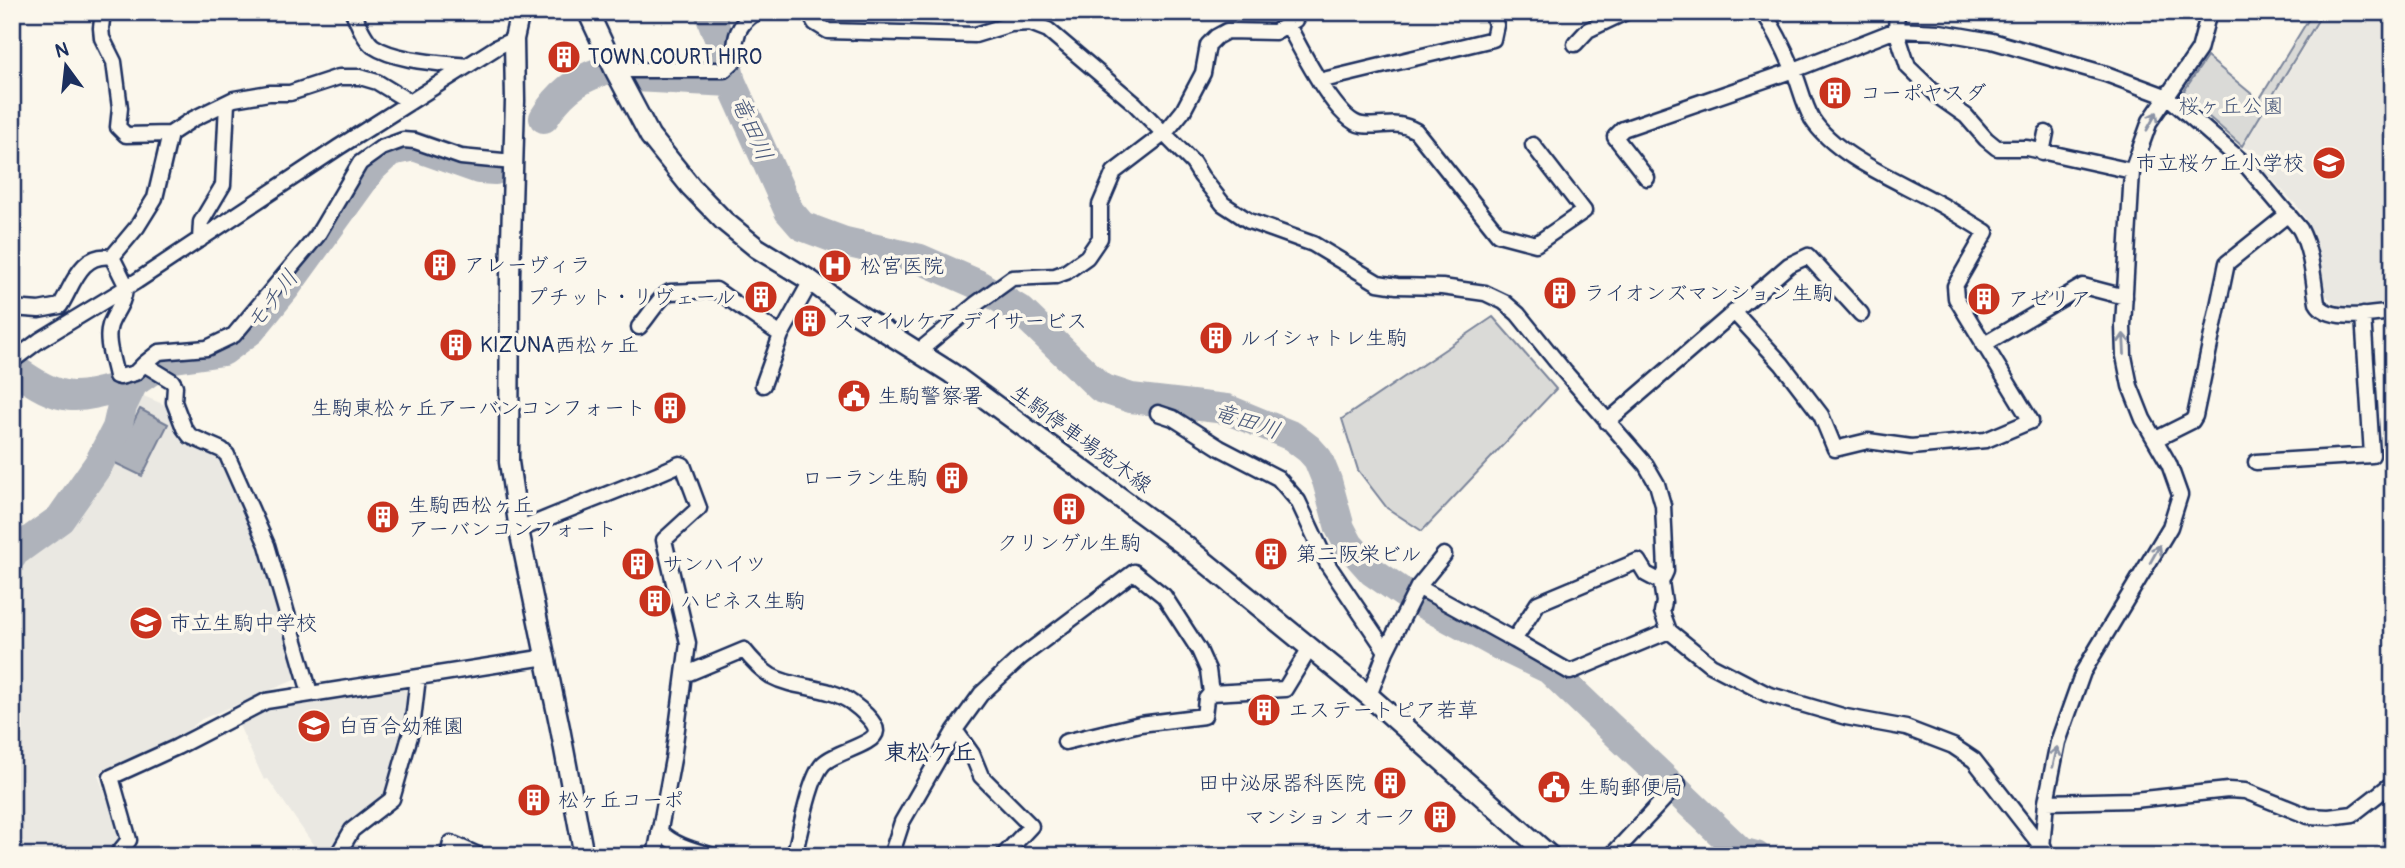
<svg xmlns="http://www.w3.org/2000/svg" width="2405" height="868" font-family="Pangolin,'Klee One',sans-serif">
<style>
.built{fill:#eae8e2}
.green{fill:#dadad7;stroke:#7a849a;stroke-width:2}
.water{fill:#afb3bb;stroke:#747e96;stroke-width:2}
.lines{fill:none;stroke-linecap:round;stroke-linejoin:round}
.river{stroke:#afb3bb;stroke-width:30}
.minor-casing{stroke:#1b2f5e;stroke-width:19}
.tertiary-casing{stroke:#1b2f5e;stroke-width:23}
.secondary-casing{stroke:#1b2f5e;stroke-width:24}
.minor{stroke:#fbf7ec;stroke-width:14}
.tertiary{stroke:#fbf7ec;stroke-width:18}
.secondary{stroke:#fbf7ec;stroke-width:19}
.oneway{stroke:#8b93a5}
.labels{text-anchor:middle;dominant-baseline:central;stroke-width:7;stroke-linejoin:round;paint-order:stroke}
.poi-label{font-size:21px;fill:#1b2f5e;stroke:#fbf7ec;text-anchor:start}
.park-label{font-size:21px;fill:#415176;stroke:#fbf7ec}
.street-label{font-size:21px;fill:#1b2f5e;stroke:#fbf7ec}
.water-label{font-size:23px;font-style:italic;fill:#47577a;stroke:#fbf7ec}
.neighbourhood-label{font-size:23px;font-weight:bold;fill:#1b2f5e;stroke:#fbf7ec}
</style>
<rect width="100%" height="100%" fill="#fbf7ec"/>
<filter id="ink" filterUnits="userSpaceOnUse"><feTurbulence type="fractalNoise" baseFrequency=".0143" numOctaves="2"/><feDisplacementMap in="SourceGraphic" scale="14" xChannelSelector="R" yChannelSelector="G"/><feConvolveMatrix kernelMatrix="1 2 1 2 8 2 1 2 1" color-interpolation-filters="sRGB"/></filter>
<g filter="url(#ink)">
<path class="built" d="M2325,12H2393V306L2345,308L2333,303L2325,294L2321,285L2317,248L2308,223L2298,207L2264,171L2265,156L2243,147Z
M139,394L172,408L225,460L257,544L297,679L202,719L181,736L98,775L121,835L105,856H12L14,560L66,519L106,462Z
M408,684L409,722L389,795L333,856H321L268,779L264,780L238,723L256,711L333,693Z"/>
<path class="green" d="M2313,12H2323L2242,146L2185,96L2184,91L2207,57L2259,100Z
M1493,317L1556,389L1422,531L1387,508L1358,470L1342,419Z"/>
<path class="water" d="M140,409L168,424L142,476L113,462Z"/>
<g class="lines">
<path class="river" d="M709,12L724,51L731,82L789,211L802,226L845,242L920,259L977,284L1021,311L1101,388L1131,398L1226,409L1292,436L1309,449L1318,459L1327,481L1340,528L1349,545L1373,572L1402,592L1501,646L1549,669L1741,852L1756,856
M634,77L731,82
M544,118C558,95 575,80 600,72
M14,369C65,405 75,400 133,383
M12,556L13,553L60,519L98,465L117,428L122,406L133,383L168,359L223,351L251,330L286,287L372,168L390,151L414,146L479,169L495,170"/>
<defs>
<path id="minor" d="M103,12L101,28L102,38L114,62L120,108L118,127L126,135L170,134L193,119L234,99L269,93H290L339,77H360L377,82L410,102
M353,12C358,23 364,39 373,46C395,61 441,63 467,66
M809,12L815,23L828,31L975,35L1011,24L1030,23L1048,30L1134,103L1193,163L1201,176L1223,204L1249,221L1313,244L1378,283L1397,286L1442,287L1485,293L1504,302L1518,314L1564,371L1646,465L1657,484L1663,505L1666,571L1661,582L1664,602L1662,612L1669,631L1711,665L1767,694L1846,717L1906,728L1953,746L1974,760L2049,856
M1897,12L1896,30L1908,67L1939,97L1966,116L1986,139L1997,148H2027L2132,171
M1288,25C1300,48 1337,122 1362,125C1384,128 1396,119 1416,131L1498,234L1536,244L1584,211L1533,145
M1575,44L1588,30L1626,12
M615,70H724L736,59C733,38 738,23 757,12
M1319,81L1493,39L1496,25L1492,12
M2042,153L2046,133
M1647,178L1615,137L1623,129L1794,70L1896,30L1940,32L1992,41L2106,74L2168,97L2246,165L2300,229C2312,252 2313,278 2317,303C2328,323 2373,314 2393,312
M200,240L201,222L223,185L227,103
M127,287L112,257L137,227L155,198L170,134
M125,289C124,303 115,312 110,325C105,340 113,361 116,376L120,377L135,373L144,364L172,381L175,386L174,402L184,428L190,436L222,450L227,455L267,545L310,693
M12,308L39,310L60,306C73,286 80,252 112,257
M1734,312L1782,364L1821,415L1835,449L1868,441L1911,447L1986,440L2031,421L1956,298L1955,286L1986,232C1969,222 1953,211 1936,202C1899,181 1835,156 1812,119C1803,103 1800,85 1793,69C1785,50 1775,29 1763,12
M639,327C649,317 658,298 670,292L716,290L781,335
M1983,345L2083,286L2125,297
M919,351L976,304L1012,278L1055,276L1066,272L1087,257L1100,238V205L1114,172L1165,133L1183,111L1203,73L1208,45L1216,37L1227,31L1275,32L1295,20L1299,12
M12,361L40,340L137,281L339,147L497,47L514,39
M144,364L159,352L207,348L234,335L317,236L360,163L381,148L403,140L415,141L461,157L513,162
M763,385L781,335L811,281
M1158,413L1173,418L1220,448L1278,478L1298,501L1328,565L1386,651
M1607,422L1789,265L1808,256L1861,314
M2156,439L2192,421L2195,416L2227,263L2288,214
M2256,462L2372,455L2363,315
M519,530C572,507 627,488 680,464L683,465L699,508L664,540L688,643L673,759L655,856
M1418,587L1514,640L1538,603L1638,561L1646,574L1661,582
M1514,640L1570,672L1669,631
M684,675L744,650C752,660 760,669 771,676C797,690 828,685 852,703C859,708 876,722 876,731C875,745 834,752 823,764C809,779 800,834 794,856
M1369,696L1386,651L1418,587L1444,555
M955,730L972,754L981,776L1031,826L1003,856
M1065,742L1140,724L1204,716L1206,699L1211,693
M2046,802L2134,800L2228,790L2245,791L2308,816L2329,817L2353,814L2393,783
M659,831C675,846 693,850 714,856
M2042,848L2046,802L2058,742L2083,672L2170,527L2180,495L2169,464L2143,419L2130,386L2124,356L2123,326L2132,171L2150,121L2199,50L2209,12
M116,856L129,840L111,777L177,747L266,701L546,657
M337,856L352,830L392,799L412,729L418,677
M448,856L451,843L480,856
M891,856L902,822L955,730L981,694L1020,658L1134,572L1164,596L1199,650L1208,670L1211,693L1285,689L1310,648
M1611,856L1678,784"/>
<path id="tertiary" d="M520,12L514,39L515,101L510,276L509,462L519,530L560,728L584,856
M2035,856L2042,848"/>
<path id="secondary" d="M588,12L615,70L650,136L691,187L724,221L757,248L811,281L840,303L951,373L1183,544L1369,696L1550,856"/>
</defs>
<use href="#minor" class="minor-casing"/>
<use href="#tertiary" class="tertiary-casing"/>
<use href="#secondary" class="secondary-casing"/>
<use href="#minor" class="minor"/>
<use href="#tertiary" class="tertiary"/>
<use href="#secondary" class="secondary"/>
</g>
<defs><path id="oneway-shaft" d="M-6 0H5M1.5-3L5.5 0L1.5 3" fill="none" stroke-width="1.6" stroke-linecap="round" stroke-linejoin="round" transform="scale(1.75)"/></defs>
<g class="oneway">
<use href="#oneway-shaft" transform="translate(2152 121) rotate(-61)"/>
<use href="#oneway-shaft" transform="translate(2124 344) rotate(-93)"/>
<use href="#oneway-shaft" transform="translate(2155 554) rotate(-61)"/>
<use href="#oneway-shaft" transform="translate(2055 757) rotate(-78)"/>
</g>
</g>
<defs>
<symbol id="building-disc" viewBox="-11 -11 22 22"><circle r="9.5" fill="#c8321e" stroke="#fbf7ec"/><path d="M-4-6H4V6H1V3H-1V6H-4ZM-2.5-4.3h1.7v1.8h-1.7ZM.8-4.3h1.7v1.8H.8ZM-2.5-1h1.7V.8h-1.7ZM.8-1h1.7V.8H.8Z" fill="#fff"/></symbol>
<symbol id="school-disc" viewBox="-11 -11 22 22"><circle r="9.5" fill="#c8321e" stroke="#fbf7ec"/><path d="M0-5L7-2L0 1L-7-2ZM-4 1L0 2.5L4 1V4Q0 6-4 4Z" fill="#fff"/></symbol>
<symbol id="hospital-disc" viewBox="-11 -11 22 22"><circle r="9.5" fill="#c8321e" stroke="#fbf7ec"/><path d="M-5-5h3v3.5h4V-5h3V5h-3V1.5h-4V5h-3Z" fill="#fff"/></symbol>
<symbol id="civic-disc" viewBox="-11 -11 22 22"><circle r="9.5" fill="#c8321e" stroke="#fbf7ec"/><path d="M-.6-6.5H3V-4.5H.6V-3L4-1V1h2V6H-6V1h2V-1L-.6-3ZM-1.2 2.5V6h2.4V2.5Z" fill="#fff"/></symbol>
</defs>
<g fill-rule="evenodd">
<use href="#building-disc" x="545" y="38" width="38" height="38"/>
<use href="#building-disc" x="1816" y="74" width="38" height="38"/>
<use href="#school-disc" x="2310" y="144" width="38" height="38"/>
<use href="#building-disc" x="421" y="246" width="38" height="38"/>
<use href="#hospital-disc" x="816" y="247" width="38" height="38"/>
<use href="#building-disc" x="1541" y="274" width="38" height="38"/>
<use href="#building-disc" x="742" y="278" width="38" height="38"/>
<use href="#building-disc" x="1965" y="280" width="38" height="38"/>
<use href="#building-disc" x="791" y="302" width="38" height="38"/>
<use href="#building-disc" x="1197" y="319" width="38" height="38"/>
<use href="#building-disc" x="437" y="326" width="38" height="38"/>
<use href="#civic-disc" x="835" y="377" width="38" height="38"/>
<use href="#building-disc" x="651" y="389" width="38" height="38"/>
<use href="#building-disc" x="933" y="459" width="38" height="38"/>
<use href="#building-disc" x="1050" y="490" width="38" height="38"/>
<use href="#building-disc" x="364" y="498" width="38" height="38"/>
<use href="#building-disc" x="1252" y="535" width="38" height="38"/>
<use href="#building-disc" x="619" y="545" width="38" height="38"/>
<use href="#building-disc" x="636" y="582" width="38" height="38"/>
<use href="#school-disc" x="127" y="604" width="38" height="38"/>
<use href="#building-disc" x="1245" y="691" width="38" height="38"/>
<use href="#school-disc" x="295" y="707" width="38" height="38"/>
<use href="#building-disc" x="1371" y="764" width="38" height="38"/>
<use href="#civic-disc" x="1535" y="768" width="38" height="38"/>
<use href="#building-disc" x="515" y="781" width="38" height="38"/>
<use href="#building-disc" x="1421" y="798" width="38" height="38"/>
</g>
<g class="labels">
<g class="poi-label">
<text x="588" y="57">TOWN COURT HIRO</text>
<text x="1860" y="93">コーポヤスダ</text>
<text x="2304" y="163" text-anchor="end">市立桜ケ丘小学校</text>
<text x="464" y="265">アレーヴィラ</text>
<text x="860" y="266">松宮医院</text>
<text x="1584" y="293">ライオンズマンション生駒</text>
<text x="736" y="297" text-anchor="end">プチット・リヴェール</text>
<text x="2008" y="299">アゼリア</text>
<text x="834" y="321">スマイルケア デイサービス</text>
<text x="1240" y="338">ルイシャトレ生駒</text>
<text x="480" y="345">KIZUNA西松ヶ丘</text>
<text x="878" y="396">生駒警察署</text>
<text x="646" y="408" text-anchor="end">生駒東松ヶ丘アーバンコンフォート</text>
<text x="928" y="478" text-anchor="end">ローラン生駒</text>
<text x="408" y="505">生駒西松ヶ丘<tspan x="408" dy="24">アーバンコンフォート</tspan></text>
<text x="1069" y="543" text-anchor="middle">クリンゲル生駒</text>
<text x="1296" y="554">第二阪栄ビル</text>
<text x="662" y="564">サンハイツ</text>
<text x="680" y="601">ハピネス生駒</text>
<text x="170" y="623">市立生駒中学校</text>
<text x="1288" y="710">エステートピア若草</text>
<text x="338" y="726">白百合幼稚園</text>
<text x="1366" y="783" text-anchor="end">田中泌尿器科医院</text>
<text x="1578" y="787">生駒郵便局</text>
<text x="558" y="800">松ヶ丘コーポ</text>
<text x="1416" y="817" text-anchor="end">マンション オーク</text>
</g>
<g class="park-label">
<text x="2231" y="106">桜ヶ丘公園</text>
</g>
<g class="street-label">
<text transform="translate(1081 439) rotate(36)">生駒停車場宛木線</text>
</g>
<g class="water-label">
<text transform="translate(752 128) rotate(66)">竜田川</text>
<text transform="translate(272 300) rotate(-52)">モチ川</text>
<text transform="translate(1247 421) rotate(18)">竜田川</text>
</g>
<g class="neighbourhood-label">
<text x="930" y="752">東松ケ丘</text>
</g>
</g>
<rect width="2405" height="868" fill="none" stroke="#fbf7ec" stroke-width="42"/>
<rect x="21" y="21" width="2363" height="826" fill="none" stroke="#1b2f5e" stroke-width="2.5" filter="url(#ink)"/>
<g transform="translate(66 66) rotate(345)" stroke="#fbf7ec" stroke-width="5" paint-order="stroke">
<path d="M0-5L12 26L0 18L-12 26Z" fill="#1b2f5e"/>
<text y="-10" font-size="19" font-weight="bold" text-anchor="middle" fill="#1b2f5e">N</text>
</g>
</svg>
